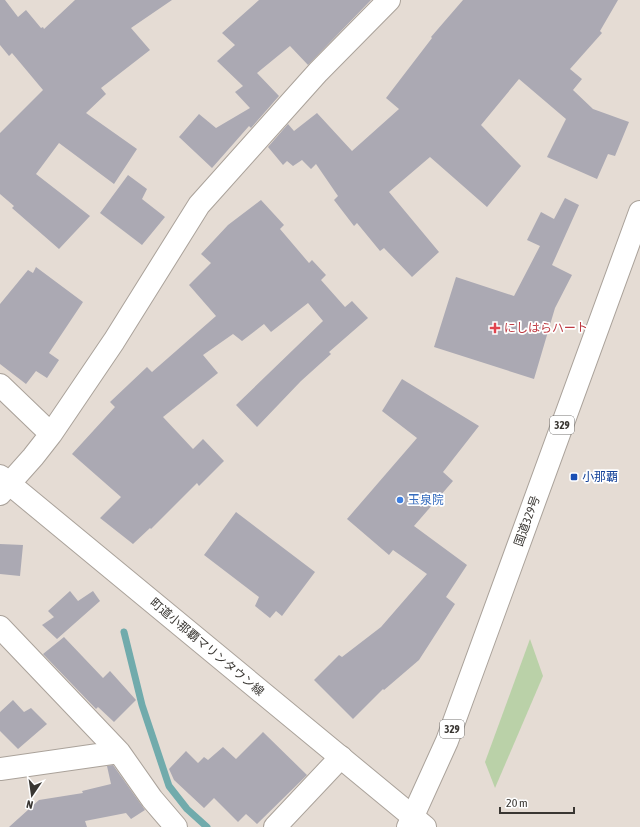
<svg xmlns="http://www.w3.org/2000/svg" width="640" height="827" font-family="'Asap Condensed','Noto Sans JP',sans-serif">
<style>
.green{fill:#bad1a8}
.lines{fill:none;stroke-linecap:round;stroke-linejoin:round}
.stream{stroke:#71abac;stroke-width:7}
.building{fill:#aba9b3}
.minor-casing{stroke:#aaa29a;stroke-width:24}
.tertiary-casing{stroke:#aaa29a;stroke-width:24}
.primary-casing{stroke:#aaa29a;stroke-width:24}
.trunk-casing{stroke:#aaa29a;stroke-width:24}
.minor{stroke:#fff;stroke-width:22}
.tertiary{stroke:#fff;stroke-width:22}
.primary{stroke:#fff;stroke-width:22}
.trunk{stroke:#fff;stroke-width:22}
.health-dot{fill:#e0444e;stroke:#fff;stroke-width:1.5}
.transit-dot{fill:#1a4fb4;stroke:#fff;stroke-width:1.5}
.shop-dot{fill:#3f7fe0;stroke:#fff;stroke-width:1.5}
.labels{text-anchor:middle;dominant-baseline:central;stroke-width:3.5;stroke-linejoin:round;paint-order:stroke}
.shield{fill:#fff;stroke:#747270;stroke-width:1}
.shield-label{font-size:11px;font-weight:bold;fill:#393632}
.health-label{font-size:12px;fill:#be3a42;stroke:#fff;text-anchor:start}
.transit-label{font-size:12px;fill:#164399;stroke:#fff;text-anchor:start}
.shop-label{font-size:12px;fill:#366cbe;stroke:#fff;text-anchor:start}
.street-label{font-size:12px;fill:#393632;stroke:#fff}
</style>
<rect width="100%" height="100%" fill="#e5dcd4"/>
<path class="green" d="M530,639L543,676L495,788L485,762Z"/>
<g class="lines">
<path class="stream" d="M124,632L142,705L169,786L187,809L207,827"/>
</g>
<path class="building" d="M0,0H5L18,17L26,10L41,28L43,27L44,29L75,0H172L131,28L150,50L101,88L106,94L86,113L137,149L114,184L59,143L36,174L90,216L59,249L12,208L14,206L0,194V133L43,90L12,53L9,56L0,45Z
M259,0H371L308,65L290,46L257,73L279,96L251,128L249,126L212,168L179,137L199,114L216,128L250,108L235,92L243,86L217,61L235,45L222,33Z
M463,0H618L600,31L602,33L570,69L582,79L573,90L593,109L629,122L615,156L608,154L597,179L547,157L566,119L519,79L481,125L521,166L487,207L430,157L389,192L439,252L412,277L384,248L380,251L357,223L354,226L334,200L338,196L316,164L311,169L302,160L293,166L287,161L283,165L268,147L288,124L294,131L317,113L352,151L399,109L386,98L432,38L431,37Z
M128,175L147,189L142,199L165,217L142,245L100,213Z
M565,198L579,205L552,265L572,275L555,308L534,379L434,347L456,277L514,296L540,246L527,240L541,212L554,219Z
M261,200L284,225L280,229L309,263L312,260L326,275L321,280L345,307L352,301L368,318L329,352L331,354L301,381L257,427L236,405L323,321L308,303L271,332L264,324L242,341L233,334L203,355L218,373L163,417L193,449L203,439L224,461L199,486L197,483L151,529L150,528L133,544L100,518L121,497L72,454L115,407L110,402L147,367L152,372L216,316L189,285L211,263L201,254L228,225Z
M36,267L83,302L49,353L59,360L47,378L36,371L26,384L0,364V304L28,270L33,273Z
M402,379L479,426L443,472L453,481L414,526L467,565L446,597L455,604L419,660L384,690L383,689L353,719L314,680L339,655L342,657L381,627L427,574L393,550L389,555L347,519L417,438L382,411Z
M236,512L315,572L282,616L276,611L270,618L255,606L259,597L204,555Z
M0,544L23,545L20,576L0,574Z
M70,591L78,601L93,591L100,601L57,639L42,625L54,617L48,611Z
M64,637L103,678L110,671L136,700L114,722L98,707L96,709L43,654Z
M13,700L24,712L31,708L47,724L18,749L0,731V712Z
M263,732L307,775L257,824L246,814L238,822L214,798L204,808L174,780L169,769L186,751L198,763L204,757L208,760L223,747L236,759Z
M113,765L145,810L131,819L126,813L85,821L87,827H9L39,800L83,793L82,791L111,784L107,766Z"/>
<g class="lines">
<defs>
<path id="minor" d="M0,385L51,434
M0,494L33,457L51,434L114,341L199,205L318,72L389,0
M0,627L119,752L152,799L176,827
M0,769L119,752
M275,827L341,757"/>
<path id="tertiary" d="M0,476L413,817"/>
<path id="primary" d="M413,817L425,827"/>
<path id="trunk" d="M408,827L447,741L640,212"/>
</defs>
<use href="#minor" class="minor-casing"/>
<use href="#tertiary" class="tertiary-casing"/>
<use href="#primary" class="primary-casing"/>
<use href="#trunk" class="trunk-casing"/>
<use href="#minor" class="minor"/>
<use href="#tertiary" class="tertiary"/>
<use href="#primary" class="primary"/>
<use href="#trunk" class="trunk"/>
</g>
<path class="health-dot" d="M493 322h4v4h4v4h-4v4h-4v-4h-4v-4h4z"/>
<rect class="transit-dot" x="570" y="473" width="8" height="8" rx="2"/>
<circle class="shop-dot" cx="400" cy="500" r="4"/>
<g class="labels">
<g class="shield">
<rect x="550" y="416" width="24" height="18" rx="3"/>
<rect x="440" y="720" width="24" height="18" rx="3"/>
</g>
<g class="shield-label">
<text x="562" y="425">329</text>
<text x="452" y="729">329</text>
</g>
<g class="health-label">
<text x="504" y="328">にしはらハート</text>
</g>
<g class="transit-label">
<text x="582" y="477">小那覇</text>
</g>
<g class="shop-label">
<text x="408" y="500">玉泉院</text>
</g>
<g class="street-label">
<text transform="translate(527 521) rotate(-70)">国道329号</text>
<text transform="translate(207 647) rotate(40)">町道小那覇マリンタウン線</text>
</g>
</g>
<g transform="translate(32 795) rotate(193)" stroke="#ffffff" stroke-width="3" paint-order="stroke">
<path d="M0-3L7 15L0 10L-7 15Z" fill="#393632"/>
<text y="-6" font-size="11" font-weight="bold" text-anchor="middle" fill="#393632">N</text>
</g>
<path d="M500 807v6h74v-6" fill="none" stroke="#393632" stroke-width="2"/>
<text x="506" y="807" font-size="12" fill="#393632" stroke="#ffffff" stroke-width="3" paint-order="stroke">20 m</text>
</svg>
